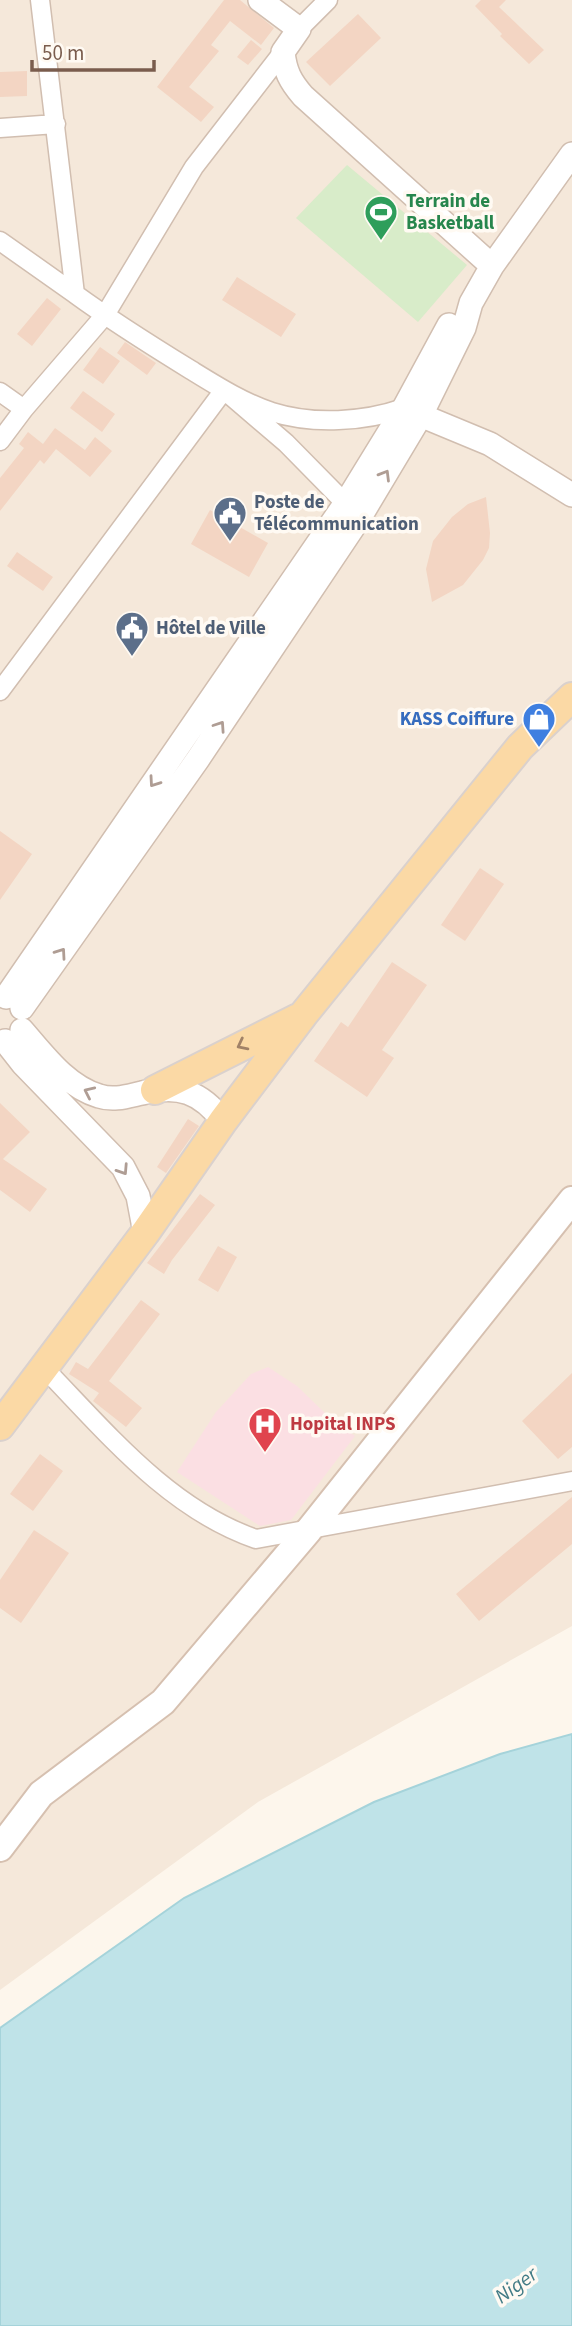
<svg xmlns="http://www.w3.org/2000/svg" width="572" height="2326" font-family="'Source Sans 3',sans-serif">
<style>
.residential{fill:#f5e8da}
.medical{fill:#fbdfe3}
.green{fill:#d8ecc9}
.water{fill:#bfe3e8;stroke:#a5d3da;stroke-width:2}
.building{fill:#f3d5c3}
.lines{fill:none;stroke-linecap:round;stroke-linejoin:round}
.minor-casing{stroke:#d1beb0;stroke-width:21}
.tertiary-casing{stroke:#d1beb0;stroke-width:26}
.secondary-casing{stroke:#d6c0b0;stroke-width:30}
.primary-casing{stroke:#dad1cd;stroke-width:32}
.minor{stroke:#fff;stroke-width:18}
.tertiary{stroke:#fff;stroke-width:23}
.secondary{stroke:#fff;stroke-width:26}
.primary{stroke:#fbd9a5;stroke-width:28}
.oneway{stroke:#af9d94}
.oneway2{stroke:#a18267}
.labels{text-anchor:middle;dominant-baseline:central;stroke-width:7;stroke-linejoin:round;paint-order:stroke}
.leisure-label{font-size:19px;font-weight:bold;fill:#27864d;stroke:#fffaf3;text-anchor:start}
.service-label{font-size:19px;font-weight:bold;fill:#4e5e75;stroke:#fffaf3;text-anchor:start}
.shop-label{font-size:19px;font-weight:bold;fill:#366cbe;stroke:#fffaf3;text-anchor:end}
.health-label{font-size:19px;font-weight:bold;fill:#be3a42;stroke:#fffaf3;text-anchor:start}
.water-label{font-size:21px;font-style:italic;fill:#437c86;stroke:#fffaf3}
</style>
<rect width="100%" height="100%" fill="#fdf6ec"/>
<path class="residential" d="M0,0H572V1626L258,1802L0,1990Z"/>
<path class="medical" d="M268,1367L297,1386L328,1416L355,1436L291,1520L260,1526L177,1472L216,1412L251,1374Z"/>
<path class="green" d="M347,165L467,265L418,322L296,218Z"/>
<path class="water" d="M572,1734V2326H0V2028L184,1898L374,1802L500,1754Z"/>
<path class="building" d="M224,0H240L274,28L261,45L230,21L211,45L219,51L189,87L214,107L201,122L157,87Z
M481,0H506L499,7L544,50L529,64L500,36L502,34L475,6Z
M358,14L381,38L330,86L306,62Z
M251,40L262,49L248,65L237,57Z
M27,71V96L0,97V72Z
M237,277L296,314L281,337L222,300Z
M47,298L61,309L32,346L17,334Z
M125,342L156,363L147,375L117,353Z
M100,347L120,361L103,384L83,370Z
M83,391L115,414L102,432L70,408Z
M55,428L85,450L95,437L112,451L90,477L56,449L44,464L40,460L0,511V478L24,448L19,444L28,432L43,444Z
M486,497L490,533L489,548L483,560L463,585L432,602L426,569L433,541L452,517L468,504Z
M210,510L268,543L249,577L191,544Z
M17,552L53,577L43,591L7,566Z
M0,831L32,854L0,900Z
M480,868L504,884L465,941L441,925Z
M392,962L427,985L382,1050L394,1058L367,1097L314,1061L341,1022L348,1027Z
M0,1103L30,1132L3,1159L47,1189L30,1212L0,1190Z
M188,1119L199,1126L166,1173L157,1167Z
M200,1194L215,1205L172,1260L164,1274L147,1263Z
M218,1246L237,1257L218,1292L198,1280Z
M141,1300L160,1314L109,1381L142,1408L126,1427L93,1401L99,1393L69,1374L76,1362L88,1369Z
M572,1373V1447L558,1459L522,1421Z
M40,1454L63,1471L33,1511L10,1494Z
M572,1497V1544L479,1621L456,1594Z
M34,1530L69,1553L21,1623L0,1608V1580Z"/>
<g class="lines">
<defs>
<path id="minor" d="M40,0L75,294C112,321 152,346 191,370C217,386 244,403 272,412C313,425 364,422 404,408
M299,29L328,0
M0,128L56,124
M0,241L75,294
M0,392L24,409
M0,441L24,409L105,315L194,167L283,52
M0,691L224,390L286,443L354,512
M45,1369C107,1433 169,1509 256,1539L572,1481"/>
<path id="tertiary" d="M260,0L299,29L283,52C285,71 290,81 303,96L492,266
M408,410L490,444L572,495
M6,997L345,504L404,408L449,325
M22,1008L198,759L360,517L421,415L464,328L471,303L492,266L572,154
M22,1030C44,1055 66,1086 99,1096C114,1101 128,1096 142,1093C179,1084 201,1092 223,1121
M5,1041L23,1064L123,1167L138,1196L145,1233"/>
<path id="secondary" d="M0,1848L41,1794L163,1702L309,1530L572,1200"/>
<path id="primary" d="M155,1090L298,1018
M0,1426L145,1233L223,1121L303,1015L520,747L572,697"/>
</defs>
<use href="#minor" class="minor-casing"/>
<use href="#tertiary" class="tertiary-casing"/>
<use href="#secondary" class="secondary-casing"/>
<use href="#primary" class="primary-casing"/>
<use href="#minor" class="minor"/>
<use href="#tertiary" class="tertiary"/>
<use href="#secondary" class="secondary"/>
<use href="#primary" class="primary"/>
</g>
<defs><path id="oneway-chevron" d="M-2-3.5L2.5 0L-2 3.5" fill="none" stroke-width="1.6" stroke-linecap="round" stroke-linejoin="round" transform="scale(1.75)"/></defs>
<g class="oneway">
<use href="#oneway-chevron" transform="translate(385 475) rotate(-59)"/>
<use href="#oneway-chevron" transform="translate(220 726) rotate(-56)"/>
<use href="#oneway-chevron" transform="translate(154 782) rotate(125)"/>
<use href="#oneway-chevron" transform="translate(61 953) rotate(-55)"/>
<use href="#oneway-chevron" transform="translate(89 1092) rotate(-155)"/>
<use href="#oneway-chevron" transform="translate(123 1170) rotate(57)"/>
</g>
<use class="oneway2" href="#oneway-chevron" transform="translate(242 1045) rotate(153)"/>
<defs>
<symbol id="stadium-pin" viewBox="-11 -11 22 30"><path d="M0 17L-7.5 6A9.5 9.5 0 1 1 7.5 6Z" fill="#2e9e5b" stroke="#fffaf3"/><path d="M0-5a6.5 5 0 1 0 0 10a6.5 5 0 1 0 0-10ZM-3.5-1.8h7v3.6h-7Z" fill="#fff"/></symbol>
<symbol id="civic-pin" viewBox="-11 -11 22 30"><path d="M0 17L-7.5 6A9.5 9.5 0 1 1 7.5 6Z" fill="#5c6f8a" stroke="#fffaf3"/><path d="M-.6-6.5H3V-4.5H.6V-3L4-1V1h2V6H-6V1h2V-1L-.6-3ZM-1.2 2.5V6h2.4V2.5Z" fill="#fff"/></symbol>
<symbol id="shop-pin" viewBox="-11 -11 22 30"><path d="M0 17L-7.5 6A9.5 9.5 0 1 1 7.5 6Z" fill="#3f7fe0" stroke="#fffaf3"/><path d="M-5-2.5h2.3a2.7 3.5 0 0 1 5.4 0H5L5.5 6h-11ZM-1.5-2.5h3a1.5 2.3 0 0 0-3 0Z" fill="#fff"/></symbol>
<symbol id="hospital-pin" viewBox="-11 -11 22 30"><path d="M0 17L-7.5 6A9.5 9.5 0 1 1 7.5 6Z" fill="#e0444e" stroke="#fffaf3"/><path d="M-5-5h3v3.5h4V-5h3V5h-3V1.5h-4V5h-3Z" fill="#fff"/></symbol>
</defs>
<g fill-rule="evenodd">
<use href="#stadium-pin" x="362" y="193" width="38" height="52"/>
<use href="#civic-pin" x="211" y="494" width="38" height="52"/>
<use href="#civic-pin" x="113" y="609" width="38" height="52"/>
<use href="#shop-pin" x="520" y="700" width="38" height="52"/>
<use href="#hospital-pin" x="246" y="1405" width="38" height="52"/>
</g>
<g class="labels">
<g class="leisure-label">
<text x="406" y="201">Terrain de<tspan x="406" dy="22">Basketball</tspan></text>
</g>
<g class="service-label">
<text x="254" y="502">Poste de<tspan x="254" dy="22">Télécommunication</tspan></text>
<text x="156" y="628">Hôtel de Ville</text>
</g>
<g class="shop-label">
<text x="514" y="719">KASS Coiffure</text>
</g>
<g class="health-label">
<text x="290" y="1424">Hopital INPS</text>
</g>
<g class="water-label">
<text transform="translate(516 2285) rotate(-36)">Niger</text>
</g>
</g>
<path d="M32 60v10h122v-10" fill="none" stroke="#7a5c4d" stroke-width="3.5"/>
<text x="42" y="60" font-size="21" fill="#7a5c4d" stroke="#fffaf3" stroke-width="5" paint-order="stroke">50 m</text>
</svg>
